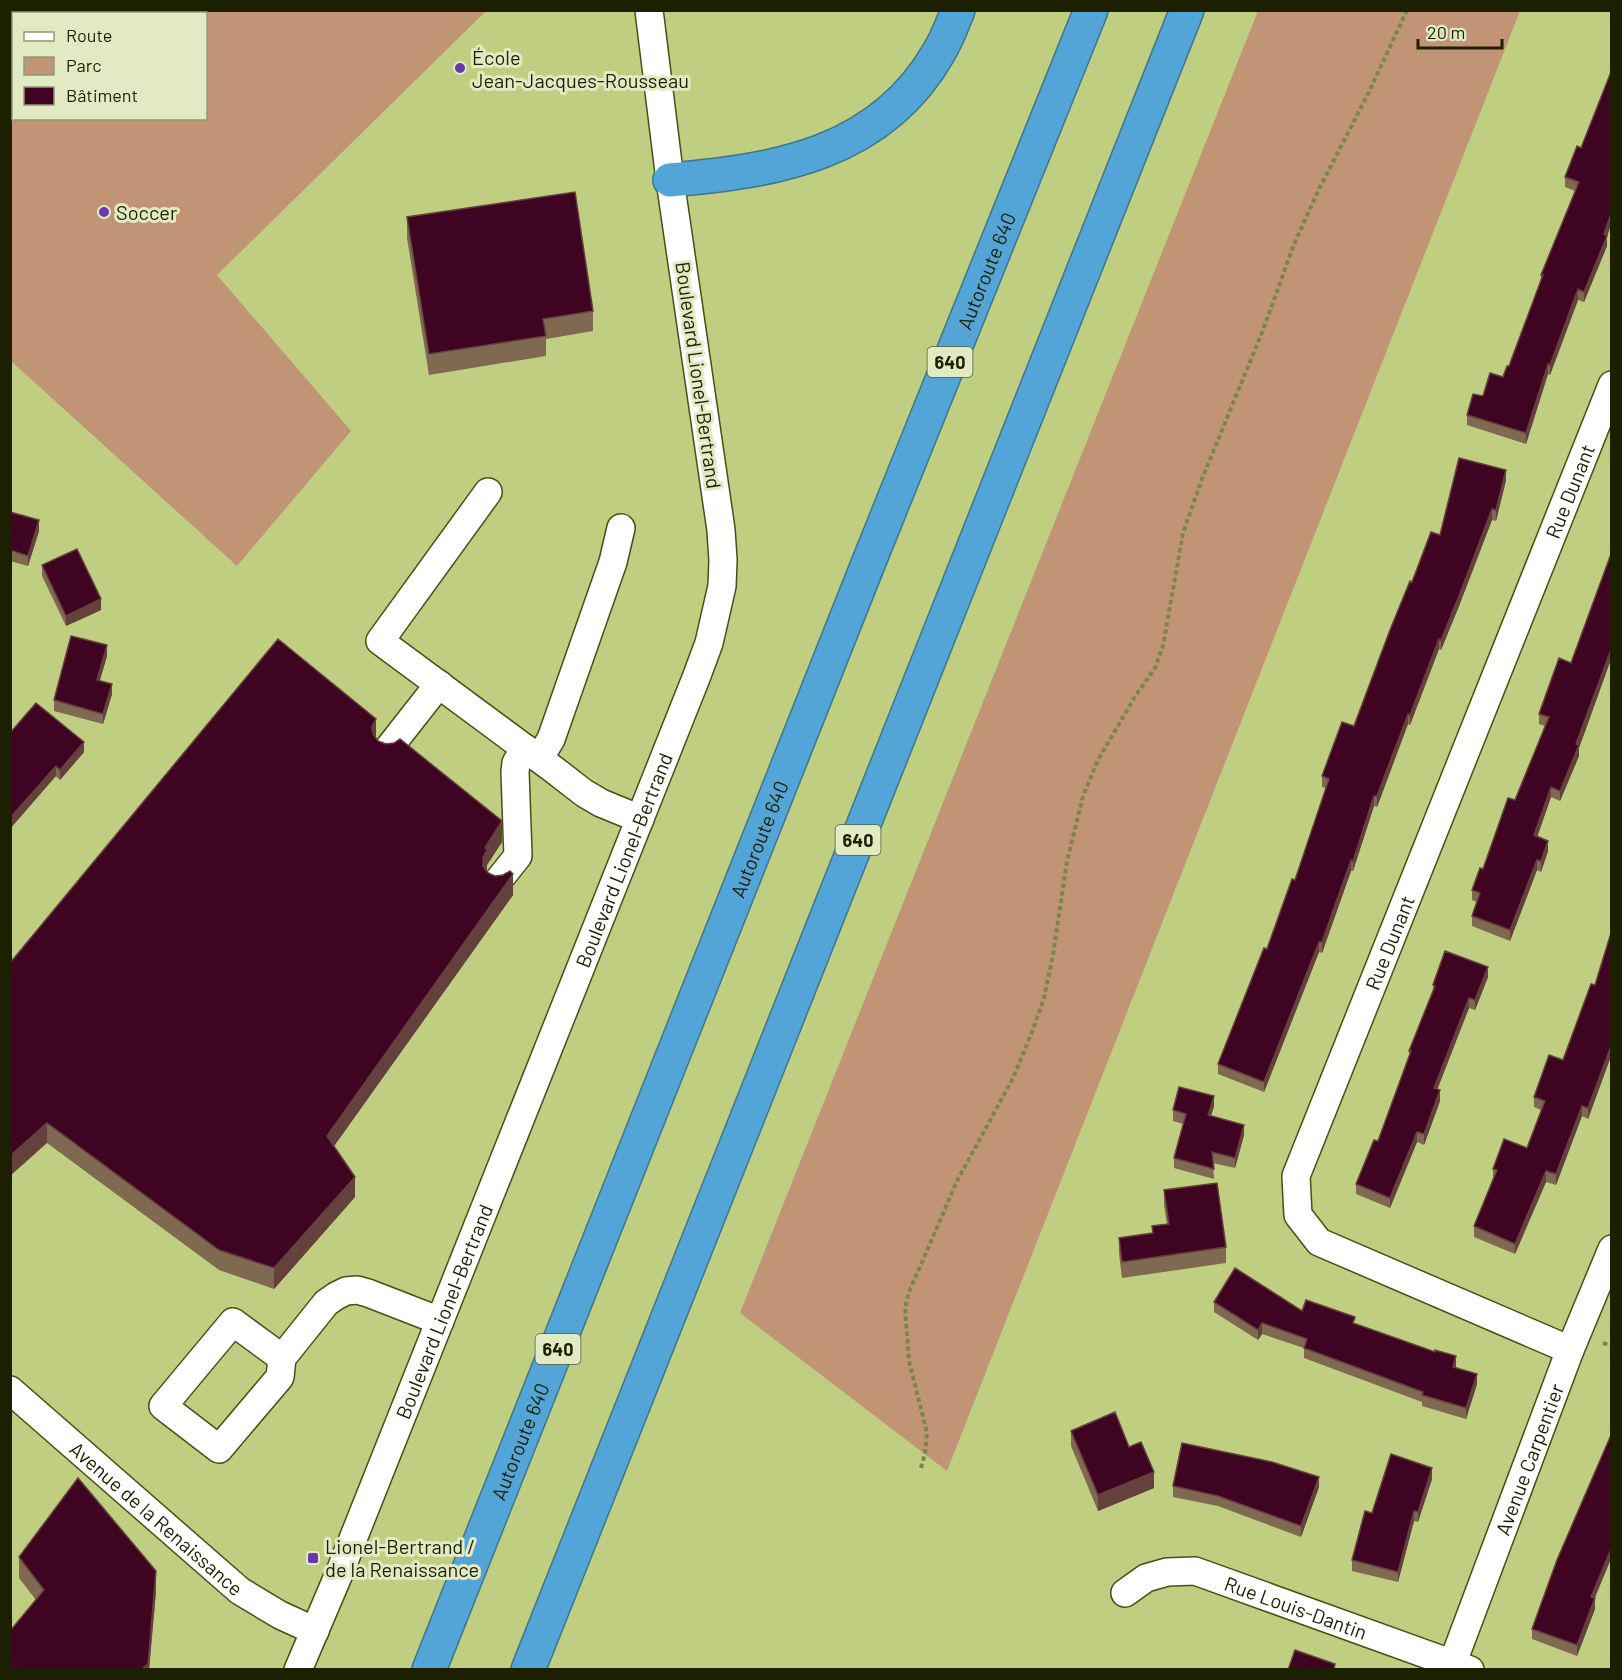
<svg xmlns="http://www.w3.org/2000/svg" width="1622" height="1680" font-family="Barlow,sans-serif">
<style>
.green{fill:#c09475;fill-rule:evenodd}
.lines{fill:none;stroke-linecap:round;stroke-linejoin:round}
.minor-casing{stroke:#475014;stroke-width:30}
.highway-casing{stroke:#3f768b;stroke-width:36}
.path{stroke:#7c864c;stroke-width:4;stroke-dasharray:4.5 3;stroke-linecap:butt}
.minor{stroke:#fff;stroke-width:27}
.highway{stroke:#52a5d6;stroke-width:33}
.wall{fill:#7f6950}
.shaded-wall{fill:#65413e}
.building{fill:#3f0421;stroke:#65413e;stroke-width:1.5}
.poi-dot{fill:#6838af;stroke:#e2eac4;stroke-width:2}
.labels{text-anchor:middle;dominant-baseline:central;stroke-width:6;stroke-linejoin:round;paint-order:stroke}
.shield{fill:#e2eac4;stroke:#575d3c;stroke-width:1.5}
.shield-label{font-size:18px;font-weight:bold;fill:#1c2001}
.poi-label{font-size:20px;fill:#1c2001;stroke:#e2eac4;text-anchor:start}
.street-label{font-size:20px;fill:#1c2001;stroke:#e2eac4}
</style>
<rect width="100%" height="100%" fill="#bfce80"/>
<path class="green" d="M11,10L486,11L217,275L351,431L237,566L11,361ZM14,14H206V118H14Z
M1258,11H1520L947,1471L740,1313Z"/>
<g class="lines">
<defs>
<g id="minor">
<path d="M488,492L380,641L553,769L584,793L601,803L640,819"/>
<path d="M388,749L439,684"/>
<path d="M537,757L545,749L551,739L613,562L621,528"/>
<path d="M498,881L518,856L515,772L516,763L525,748"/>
<path id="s1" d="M1570,1350L1319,1242L1298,1215L1296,1176L1612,385"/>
<path d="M282,1358L233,1322L163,1406L219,1449L280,1377L282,1358L326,1303L336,1296L346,1291L357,1290L368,1293L440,1321"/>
<path id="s2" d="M10,1390L240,1591L280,1615L315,1631"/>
<path id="s3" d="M1125,1593L1146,1578L1167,1572L1195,1571L1470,1670"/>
<path id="s4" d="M298,1670L341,1569L696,678L709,643L722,586L723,560L721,530L670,180L649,10"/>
<path id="s5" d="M1450,1670L1570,1350L1612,1249"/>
</g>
<g id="highway">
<path d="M670,180C776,171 881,154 939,52C947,39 952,25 958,10"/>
<path id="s6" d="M429,1670L868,564L1091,10"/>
<path d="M528,1670L1187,10"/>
</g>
</defs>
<use href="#minor" class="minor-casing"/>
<use href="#highway" class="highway-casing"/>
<path class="path" d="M1603,1343L1612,1346
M921,1468L925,1453L927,1433L909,1361L905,1308L909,1292L957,1181L1013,1078L1032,1032L1044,998L1053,955L1067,861L1083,796L1098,760L1136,695L1155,668L1163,646L1183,533L1202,479L1263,330L1294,244L1320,187L1369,92L1407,10"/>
<use href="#minor" class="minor"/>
<use href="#highway" class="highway"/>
</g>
<path class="wall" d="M1577,146L1607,237V246L1584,302L1578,300L1550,375L1548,374L1526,444L1467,425V415L1483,396L1503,377L1509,366L1541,279V275L1575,191L1565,187V177Z
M407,217L593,311V331L546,339V356L429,375L407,238Z
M1506,480L1496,521L1492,520L1459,606L1441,650L1439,649L1410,725L1408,724L1377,807L1374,806L1353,871H1351L1322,953L1319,952L1264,1092L1218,1074V1064L1295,880L1326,788L1322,787V776L1354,726L1412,582L1440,535Z
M10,512L39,531L28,566L10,561Z
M1611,554V663L1610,662L1579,748V756L1560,801L1551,797L1537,837L1548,851L1541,872L1537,870L1510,941L1472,926V916L1477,902L1472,900V890L1515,800L1545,726L1539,724V714L1571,663Z
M42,565L101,610L66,626L42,576Z
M107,656L100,680L112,694L103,724L54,711V700Z
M10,733L84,752L60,780Z
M376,738L378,741L502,842L487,865L486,870L513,895L334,1146L355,1197L274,1289L219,1270L47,1143L10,963Z
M1611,933V1056L1588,1119L1582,1116L1556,1185L1546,1182L1515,1254L1474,1237V1226L1493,1180V1169L1527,1148L1541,1110L1534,1107V1097L1563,1060L1595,985Z
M1488,977L1475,1010L1469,1008L1437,1089L1440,1101L1424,1145L1417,1142L1390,1208L1356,1194V1184L1378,1141L1409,1057V1051L1433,991V985Z
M1214,1106L1211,1116L1244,1135L1235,1168L1213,1163L1214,1179L1174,1168V1158L1183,1124L1173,1121V1110Z
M1164,1190L1226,1247V1263L1122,1278L1119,1254V1238L1152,1233V1226L1167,1224L1164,1205Z
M1214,1302L1302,1311L1355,1323L1456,1367L1477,1384L1466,1419L1422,1406V1402L1304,1358V1348L1262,1334L1258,1340L1214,1312Z
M1071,1431L1129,1447L1154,1488L1098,1511L1071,1446Z
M1432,1479L1418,1522L1414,1521L1398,1582L1352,1571V1560L1372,1513Z
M1173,1486L1319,1487L1301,1537L1218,1506L1173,1497Z
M19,1557L156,1591L149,1670H10L36,1600L19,1578Z
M1595,1598V1609L1577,1656L1532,1639V1629Z"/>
<path class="shaded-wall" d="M1611,214V225L1607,237V246L1584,302V292Z
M1578,289V300L1550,375V365Z
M1548,364V374L1526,444V433Z
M1506,470V480L1496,521V510Z
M1492,509V520L1459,606L1441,650V640Z
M39,520V531L28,566V556Z
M101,599V610L66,626V616Z
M1439,639V649L1410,725V715Z
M107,645V656L97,690V680Z
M1610,652V662L1579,748V756L1560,801V791Z
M112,684V694L103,724V714Z
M1408,714V724L1377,807V796Z
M376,719V739L372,747V727Z
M84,742V752L60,780V770Z
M56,766V776L10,829V818Z
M1551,787V797L1534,846V835Z
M1374,796V806L1353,871V861Z
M502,821V842L487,865V870L483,878V858L485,848Z
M1548,841V851L1541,872V861Z
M1351,860V871L1322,953V942Z
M1537,860V870L1510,941V930Z
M513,874V895L327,1156V1136Z
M1319,942V952L1264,1092V1082Z
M1488,967V977L1475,1010V1000Z
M1469,998V1008L1434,1098V1088Z
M1611,1045V1056L1588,1119V1108Z
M1440,1090V1101L1424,1145V1134Z
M1214,1096V1106L1208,1125V1115Z
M1582,1106V1116L1556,1185V1174Z
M47,1123V1143L10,1176V1156Z
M1244,1125V1135L1235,1168V1158Z
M1417,1132V1142L1390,1208V1198Z
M1546,1171V1182L1515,1254V1244Z
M355,1177V1197L274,1289V1268Z
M1262,1323V1334L1258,1340V1330Z
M1456,1356V1367L1453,1377V1367Z
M1477,1374V1384L1466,1419V1408Z
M1432,1468V1479L1418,1522V1512Z
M1154,1472V1488L1098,1511V1495Z
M1319,1477V1487L1301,1537V1526Z
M1414,1511V1521L1398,1582V1572Z
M1611,1549V1559L1591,1607V1597Z
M156,1571V1591L149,1670H140Z
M1595,1598V1609L1577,1656V1645Z"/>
<path class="building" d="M1611,72V214L1604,234L1607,236L1584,292L1578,289L1550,365L1548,364L1526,433L1467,415L1473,394L1483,396L1490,373L1503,377L1507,366H1509L1543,275H1541L1579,182L1565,177L1577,146L1581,148Z
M575,192L593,311L543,319L546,336L429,354L407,217Z
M1459,458L1506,470L1496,510L1492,509L1459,596L1441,640L1439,639L1410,715L1408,714L1377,796H1374L1353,861L1351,860L1322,942H1319L1264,1082L1218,1064L1264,948L1267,949L1292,879L1295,880L1329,779L1322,776L1342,722L1354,726L1390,630L1410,581L1412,582L1431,532L1440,535Z
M10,512L39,520L28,556L10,550Z
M77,549L101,599L66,616L42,565Z
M1611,554V653L1610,652L1576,744L1579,745L1560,791L1551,787L1534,835L1548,841L1541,861L1537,860L1510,930L1472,916L1480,893L1472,890L1480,868L1483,869L1508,798L1515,800L1549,717L1539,714L1559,658L1571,663Z
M71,636L107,645L97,680L112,684L103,714L54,700Z
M278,639L376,719L372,727L373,734L378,741L386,744L394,743L400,739L502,821L485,848L487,850L483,858V866L488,873L495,876L503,875L510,871L513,874L327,1136L355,1177L274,1268L219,1250L47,1123L10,1156V963Z
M36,703L84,742L60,770L56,766L10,818V733Z
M1611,933V1046L1588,1108L1582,1106L1556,1174L1546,1171L1515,1244L1474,1226L1497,1170L1493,1169L1504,1139L1527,1148L1545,1101L1534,1097L1549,1055L1563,1060L1591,984L1595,985Z
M1445,951L1488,967L1475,1000L1469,998L1434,1088L1440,1090L1424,1134L1417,1132L1390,1198L1356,1184L1374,1140L1378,1141L1411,1051H1409L1435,986L1433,985Z
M1179,1087L1214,1096L1208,1115L1244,1125L1235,1158L1212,1152L1214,1169L1174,1158L1186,1114L1173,1110Z
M1217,1183L1226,1247L1122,1262L1119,1238L1153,1233L1152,1226L1169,1224L1164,1190Z
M1235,1268L1302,1311L1306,1300L1355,1317L1353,1323L1435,1352V1350L1456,1356L1453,1367L1477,1374L1466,1408L1422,1395L1423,1392L1304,1348L1307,1339L1262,1323L1258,1330L1214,1302Z
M1115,1412L1129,1447L1141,1442L1154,1472L1098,1495L1071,1431Z
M1611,1435V1549L1591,1597L1595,1598L1577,1645L1532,1629L1557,1560Z
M1182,1443L1272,1462L1319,1477L1301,1526L1218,1496L1173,1486Z
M1391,1454L1432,1468L1418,1512L1414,1511L1398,1572L1352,1560L1365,1511L1372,1513Z
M78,1478L156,1571L148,1664L140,1670H10V1631L44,1590L19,1557Z
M1295,1650L1335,1664L1334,1669L1336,1670H1288Z"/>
<g class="poi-dot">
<circle cx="460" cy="68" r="6"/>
<circle cx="104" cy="212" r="6"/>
<rect x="307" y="1552" width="12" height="12" rx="3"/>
</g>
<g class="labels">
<g class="shield">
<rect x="927.5" y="347" width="45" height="30" rx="4.5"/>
<rect x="835.5" y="825" width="45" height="30" rx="4.5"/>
<rect x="535.5" y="1334" width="45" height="30" rx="4.5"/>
</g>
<g class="shield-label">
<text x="950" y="362">640</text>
<text x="858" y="840">640</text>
<text x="558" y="1349">640</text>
</g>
<g class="poi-label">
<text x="472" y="57">École<tspan x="472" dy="23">Jean-Jacques-Rousseau</tspan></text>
<text x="116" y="212">Soccer</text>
<text x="325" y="1546">Lionel-Bertrand /<tspan x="325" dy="23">de la Renaissance</tspan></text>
</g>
<g class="street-label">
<text stroke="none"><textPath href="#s6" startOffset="1506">Autoroute 640</textPath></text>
<text transform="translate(699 375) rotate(82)">Boulevard Lionel-Bertrand</text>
<text stroke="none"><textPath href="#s1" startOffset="1084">Rue Dunant</textPath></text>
<text stroke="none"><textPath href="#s6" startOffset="894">Autoroute 640</textPath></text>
<text stroke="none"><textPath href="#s4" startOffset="873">Boulevard Lionel-Bertrand</textPath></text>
<text stroke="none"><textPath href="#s1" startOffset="598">Rue Dunant</textPath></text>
<text stroke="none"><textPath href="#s4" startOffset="387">Boulevard Lionel-Bertrand</textPath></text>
<text stroke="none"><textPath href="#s6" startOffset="246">Autoroute 640</textPath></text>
<text stroke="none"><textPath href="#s5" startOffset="225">Avenue Carpentier</textPath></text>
<text stroke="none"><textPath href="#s2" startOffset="195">Avenue de la Renaissance</textPath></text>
<text stroke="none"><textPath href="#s3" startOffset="183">Rue Louis-Dantin</textPath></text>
</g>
</g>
<rect width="1622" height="1680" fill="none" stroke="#1c2001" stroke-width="24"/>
<rect x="12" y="12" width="195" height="108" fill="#e2eac4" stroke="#939976" stroke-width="1.5"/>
<rect x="24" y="32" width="30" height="9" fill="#ffffff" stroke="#939976" stroke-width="1.5"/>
<text x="66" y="42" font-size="18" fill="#1c2001">Route</text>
<rect x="24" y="57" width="30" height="18" fill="#c09475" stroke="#939976" stroke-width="1.5"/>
<text x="66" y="72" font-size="18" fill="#1c2001">Parc</text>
<rect x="24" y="87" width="30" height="18" fill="#3f0421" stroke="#939976" stroke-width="1.5"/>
<text x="66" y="102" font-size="18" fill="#1c2001">Bâtiment</text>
<path d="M1418 39v9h84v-9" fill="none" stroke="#1c2001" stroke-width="3"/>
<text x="1427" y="39" font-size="18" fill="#1c2001" stroke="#e2eac4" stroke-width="4.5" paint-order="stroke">20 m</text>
</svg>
